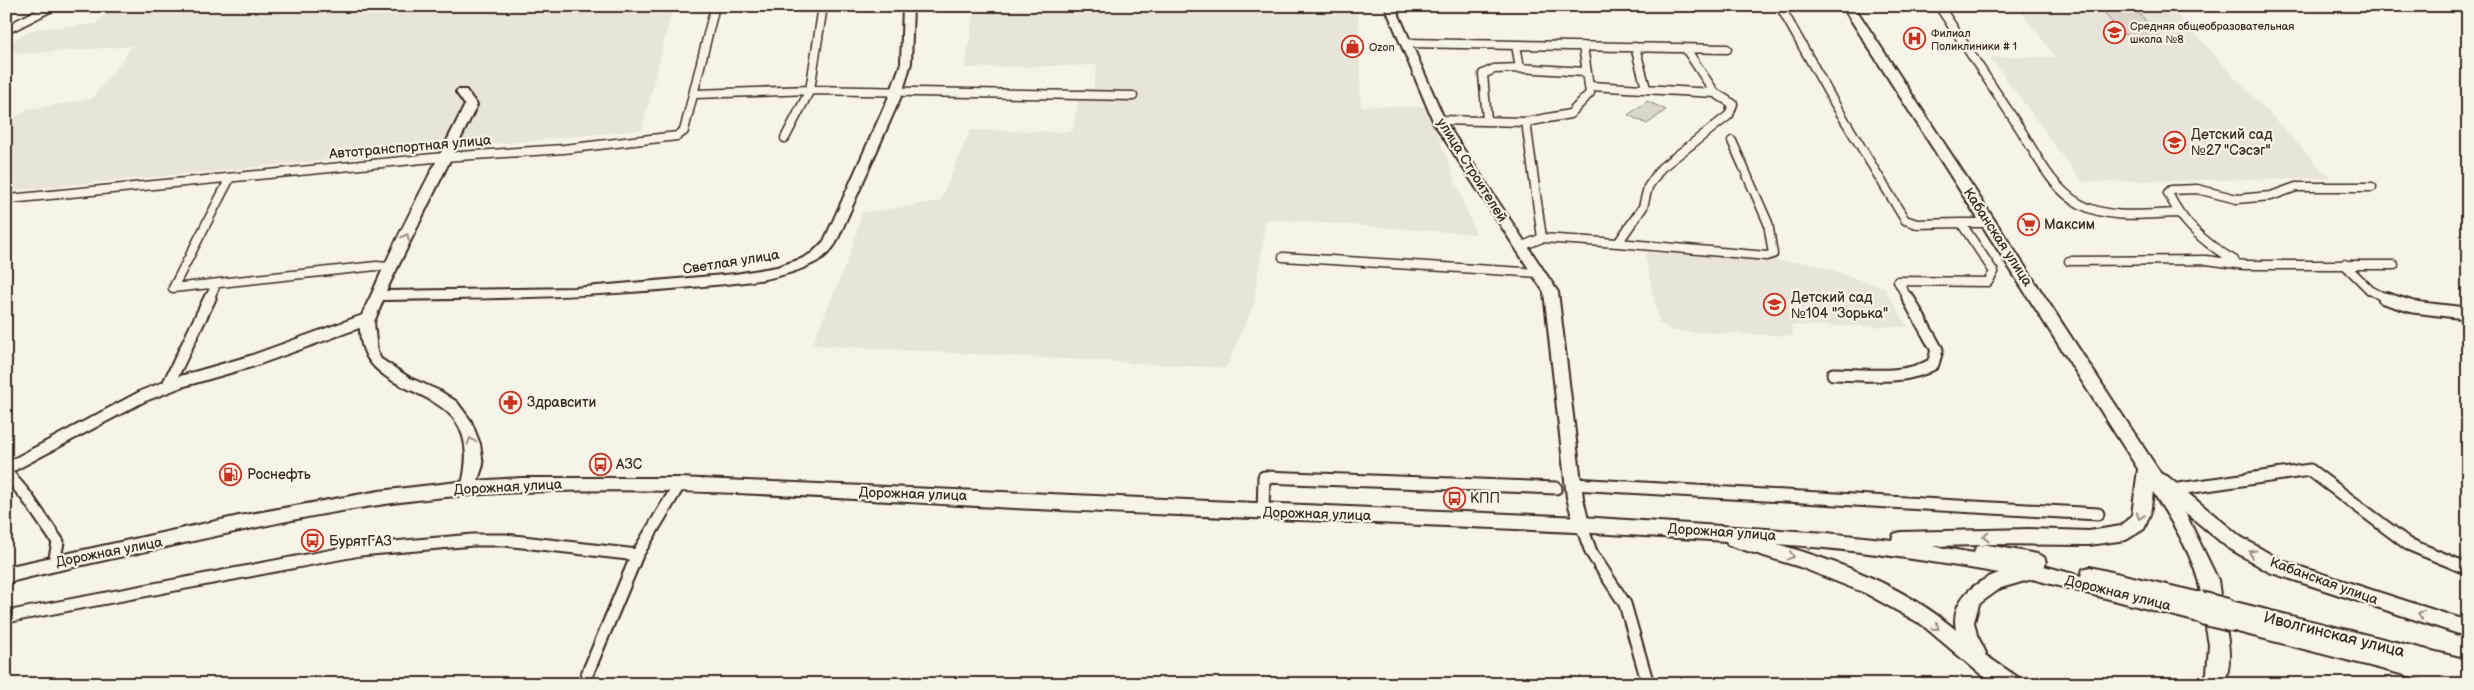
<svg xmlns="http://www.w3.org/2000/svg" width="2474" height="690" font-family="'Balsamiq Sans',sans-serif">
<style>
.built{fill:#e9e4d9}
.green{fill:#dbd6cb;stroke:#8b8074}
.lines{fill:none;stroke-linecap:round;stroke-linejoin:round}
.minor-far1-casing{stroke:#3b2a1e;stroke-width:11}
.minor-casing{stroke:#3b2a1e;stroke-width:15}
.tertiary-casing{stroke:#3b2a1e;stroke-width:4}
.primary-casing{stroke:#3b2a1e;stroke-width:4}
.minor-far1{stroke:#f7f3e8;stroke-width:8}
.minor{stroke:#f7f3e8;stroke-width:11}
.tertiary{fill:#f7f3e8;fill-rule:evenodd}
.primary{fill:#f7f3e8;fill-rule:evenodd}
.primary-bridge-casing{stroke:#3b2a1e;stroke-width:22;stroke-linecap:butt}
.primary-bridge{stroke:#f7f3e8;stroke-width:18}
.oneway{stroke:#998e83}
.labels{text-anchor:middle;dominant-baseline:central;stroke-width:4.5;stroke-linejoin:round;paint-order:stroke}
.far-poi-label{font-size:11px;fill:#3b2a1e;stroke:#f7f3e8;text-anchor:start}
.poi-label{font-size:14px;fill:#3b2a1e;stroke:#f7f3e8;text-anchor:start}
.street-label{font-size:14px;fill:#3b2a1e;stroke:#f7f3e8}
.near-street-label{font-size:16px;fill:#3b2a1e;stroke:#f7f3e8}
</style>
<rect width="100%" height="100%" fill="#f7f3e8"/>
<filter id="ink" filterUnits="userSpaceOnUse"><feTurbulence type="fractalNoise" baseFrequency=".02" numOctaves="2"/><feDisplacementMap in="SourceGraphic" scale="10" xChannelSelector="R" yChannelSelector="G"/><feConvolveMatrix kernelMatrix="1 2 1 2 8 2 1 2 1" color-interpolation-filters="sRGB"/></filter>
<g filter="url(#ink)">
<path class="built" d="M113,6H673L642,130L6,191V120L13,119L28,109L92,99L133,46L22,54L6,49V44L34,29L96,24Z
M975,6H1358L1361,106L1427,107L1476,234L1266,219L1254,303L1226,368L812,345L850,254L862,213L940,201L970,130L1072,132L1081,88H1093L1097,65L965,68Z
M2016,6H2168L2330,178L2082,182L1990,57H2056Z
M1648,252L1811,263L1884,288L1908,327L1791,325L1793,336L1672,331L1659,323L1645,256Z"/>
<path class="green" d="M2101,6L2134,8L2157,33V39C2134,50 2110,24 2101,6Z
M1647,101L1666,110L1647,124L1628,115Z"/>
<g class="lines">
<defs>
<path id="minor-far1" d="M1780,6L1832,99L1905,220L1917,224L1961,223
M1939,6C1965,45 1991,84 2017,124C2035,151 2050,188 2080,204C2109,220 2147,214 2178,213
M6,30L53,6
M1406,43L1727,49
M1516,45L1520,68L1585,72
M1635,47L1646,88
M1590,86L1715,93
M695,94L810,90L1133,96
M1439,120L1526,122
M1487,120L1483,74L1494,69L1520,68
M785,138L810,90L823,6
M230,178L173,288L376,266L390,267
M9,199L444,157L564,149L677,136L684,131L715,6
M1542,238L1618,243L1643,207L1648,187L1661,168L1729,115L1733,104L1715,93L1686,49
M1618,243L1767,256L1773,254L1768,223L1732,141
M1520,247L1542,238L1526,122L1570,114L1590,93L1583,46
M1283,257L1539,273
M2234,260C2205,244 2182,223 2168,193L2171,190L2197,189L2237,199L2271,196L2296,187H2372
M2069,261L2206,260L2244,265H2394
M2344,264L2370,290L2387,299
M209,299L216,285
M1908,299L1898,281L1988,282L1994,272L1961,223H1988"/>
<path id="minor" d="M2384,298L2413,307L2465,313
M1833,374C1864,374 1905,381 1933,364L1937,350L1908,298
M167,387L210,298
M6,469L143,396L179,382L252,361L368,319
M6,472L27,497L58,542L54,563
M1574,484L2098,514
M2172,490L2310,470L2408,544L2468,569
M1263,512L1264,477L1556,488
M1581,524L1591,552L1625,604L1648,684
M6,617L360,550L473,540H505L637,555
M583,684L637,555L679,485"/>
<path id="tertiary" d="M903,6H913L911,63L902,94L836,243C831,251 823,259 814,263C778,282 732,283 692,287C589,297 486,299 383,300L374,322L377,352L381,359L410,378L440,391L457,402L471,421L480,444L483,465L474,492L469,494L464,492L461,488C493,369 356,414 360,324C361,313 370,299 374,289C401,226 435,166 465,105L456,92L458,90H466L477,105L386,291L574,288L735,274L777,267L801,259L812,253L824,241L890,94L901,63Z
M1385,6H1395L1446,123L1558,292L1583,498L1589,524L1587,528L1581,530L1575,528L1567,498L1544,292L1434,123Z
M2437,6H2468V12L2442,9Z"/>
<path id="primary" d="M1842,6H1854L2161,474L2167,476L2241,537L2282,561L2468,621V637L2269,572L2227,547L2185,512L2218,580L2221,602L2227,600L2468,660V684H2440L2226,629C2229,645 2232,667 2224,682L2200,684L2207,673L2209,645L2205,622L2202,623L2032,579L2001,588L1979,604L1974,622L1977,635L1986,653L1985,655L2019,678L2022,684L1991,683L1921,624L1865,593L1800,567L1728,545L1726,541C1489,525 1251,519 1014,508C831,499 641,481 458,496C366,503 275,523 184,543C125,556 65,568 6,583V567L239,516L379,491L458,482L521,478H679L1581,517L1827,533L1892,540L1894,534L1901,532L2029,529L2089,531L2121,526L2132,515L2138,469ZM2153,492C2172,522 2195,557 2201,593L2090,567L2083,569L2081,576L2044,566L2046,562L2044,557L2037,554L1983,544L2089,545L2126,540L2144,529L2150,515ZM1777,544C1852,549 1925,560 1999,573C1974,582 1950,600 1956,630C1906,587 1840,562 1777,544ZM1983,545L1976,547L1974,553L1932,546Z"/>
</defs>
<use href="#minor-far1" class="minor-far1-casing"/>
<use href="#minor" class="minor-casing"/>
<use href="#tertiary" class="tertiary-casing"/>
<use href="#primary" class="primary-casing"/>
<use href="#minor-far1" class="minor-far1"/>
<use href="#minor" class="minor"/>
<use href="#tertiary" class="tertiary"/>
<use href="#primary" class="primary"/>
<defs>
<path id="primary-bridge" d="M2200,601L2227,608
M2202,615L2230,622"/>
</defs>
<use href="#primary-bridge" class="primary-bridge-casing"/>
<use href="#primary-bridge" class="primary-bridge"/>
</g>
<defs><path id="oneway-chevron" d="M-2-3.5L2.5 0L-2 3.5" fill="none" stroke-width="1.6" stroke-linecap="round" stroke-linejoin="round" transform="scale(1.25)"/></defs>
<g class="oneway">
<use href="#oneway-chevron" transform="translate(406 237) rotate(-64)"/>
<use href="#oneway-chevron" transform="translate(471 441) rotate(-108)"/>
<use href="#oneway-chevron" transform="translate(2140 516) rotate(110)"/>
<use href="#oneway-chevron" transform="translate(1986 537) rotate(179)"/>
<use href="#oneway-chevron" transform="translate(2252 553) rotate(-150)"/>
<use href="#oneway-chevron" transform="translate(1791 556) rotate(18)"/>
<use href="#oneway-chevron" transform="translate(2421 614) rotate(-162)"/>
<use href="#oneway-chevron" transform="translate(1936 627) rotate(39)"/>
</g>
</g>
<defs>
<symbol id="school-ring" viewBox="-11 -11 22 22"><circle r="9.5" fill="#f7f3e8" stroke="#c8321e" stroke-width="1.5"/><path d="M0-5L7-2L0 1L-7-2ZM-4 1L0 2.5L4 1V4Q0 6-4 4Z" fill="#c8321e"/></symbol>
<symbol id="hospital-ring" viewBox="-11 -11 22 22"><circle r="9.5" fill="#f7f3e8" stroke="#c8321e" stroke-width="1.5"/><path d="M-5-5h3v3.5h4V-5h3V5h-3V1.5h-4V5h-3Z" fill="#c8321e"/></symbol>
<symbol id="shop-ring" viewBox="-11 -11 22 22"><circle r="9.5" fill="#f7f3e8" stroke="#c8321e" stroke-width="1.5"/><path d="M-5-2.5h2.3a2.7 3.5 0 0 1 5.4 0H5L5.5 6h-11ZM-1.5-2.5h3a1.5 2.3 0 0 0-3 0Z" fill="#c8321e"/></symbol>
<symbol id="supermarket-ring" viewBox="-11 -11 22 22"><circle r="9.5" fill="#f7f3e8" stroke="#c8321e" stroke-width="1.5"/><path d="M-6-5.5h2.5l.6 2H6L4.5 2H-2.5L-4.4-4H-6ZM-1.5 3.2a1.3 1.3 0 1 0 .1 0ZM3 3.2a1.3 1.3 0 1 0 .1 0Z" fill="#c8321e"/></symbol>
<symbol id="pharmacy-ring" viewBox="-11 -11 22 22"><circle r="9.5" fill="#f7f3e8" stroke="#c8321e" stroke-width="1.5"/><path d="M-2-6h4v4h4v4h-4v4h-4v-4h-4v-4h4Z" fill="#c8321e"/></symbol>
<symbol id="bus-ring" viewBox="-11 -11 22 22"><circle r="9.5" fill="#f7f3e8" stroke="#c8321e" stroke-width="1.5"/><path d="M-5-6H5V4H4V6H2V4H-2V6H-4V4H-5ZM-3.5-4V0h7V-4ZM-3.5 1.2v1.5H-2V1.2ZM2 1.2v1.5H3.5V1.2Z" fill="#c8321e"/></symbol>
<symbol id="fuel-ring" viewBox="-11 -11 22 22"><circle r="9.5" fill="#f7f3e8" stroke="#c8321e" stroke-width="1.5"/><path d="M-5.5-6h7V0h2V4h1.3V-2.5L3-4.5l.8-.8L6-3V5H2.5V1h-1V6h-7ZM-4.2-4.7v3.2H.2V-4.7Z" fill="#c8321e"/></symbol>
</defs>
<g fill-rule="evenodd">
<use href="#school-ring" x="2102" y="20" width="25" height="25"/>
<use href="#hospital-ring" x="1902" y="26" width="25" height="25"/>
<use href="#shop-ring" x="1340" y="34" width="25" height="25"/>
<use href="#school-ring" x="2162" y="130" width="25" height="25"/>
<use href="#supermarket-ring" x="2016" y="212" width="25" height="25"/>
<use href="#school-ring" x="1762" y="292" width="25" height="25"/>
<use href="#pharmacy-ring" x="498" y="390" width="25" height="25"/>
<use href="#bus-ring" x="588" y="452" width="25" height="25"/>
<use href="#fuel-ring" x="218" y="462" width="25" height="25"/>
<use href="#bus-ring" x="1442" y="486" width="25" height="25"/>
<use href="#bus-ring" x="300" y="528" width="25" height="25"/>
</g>
<g class="labels">
<g class="far-poi-label">
<text x="2130" y="26">Средняя общеобразовательная<tspan x="2130" dy="13">школа №8</tspan></text>
<text x="1931" y="33">Филиал<tspan x="1931" dy="13">Поликлиники # 1</tspan></text>
<text x="1369" y="47">Ozon</text>
</g>
<g class="poi-label">
<text x="2191" y="134">Детский сад<tspan x="2191" dy="16">№27 "Сэсэг"</tspan></text>
<text x="2044" y="224">Максим</text>
<text x="1791" y="297">Детский сад<tspan x="1791" dy="16">№104 "Зорька"</tspan></text>
<text x="527" y="402">Здравсити</text>
<text x="616" y="464">АЗС</text>
<text x="247" y="474">Роснефть</text>
<text x="1470" y="498">КПП</text>
<text x="329" y="541">БурятГАЗ</text>
</g>
<g class="street-label">
<text transform="translate(410 147) rotate(-5)">Автотранспортная улица</text>
<text transform="translate(1472 170) rotate(58)">улица Строителей</text>
<text transform="translate(1998 237) rotate(57)">Кабанская улица</text>
<text transform="translate(731 262) rotate(-9)">Светлая улица</text>
<text transform="translate(508 487) rotate(-3)">Дорожная улица</text>
<text transform="translate(913 494) rotate(2)">Дорожная улица</text>
<text transform="translate(1317 514) rotate(2)">Дорожная улица</text>
<text transform="translate(1722 532) rotate(4)">Дорожная улица</text>
<text transform="translate(109 552) rotate(-11)">Дорожная улица</text>
<text transform="translate(2324 581) rotate(20)">Кабанская улица</text>
<text transform="translate(2118 593) rotate(14)">Дорожная улица</text>
</g>
<g class="near-street-label">
<text transform="translate(2334 635) rotate(14)">Иволгинская улица</text>
</g>
</g>
<rect width="2474" height="690" fill="none" stroke="#f7f3e8" stroke-width="25"/>
<rect x="12" y="12" width="2449" height="665" fill="none" stroke="#3b2a1e" stroke-width="2" filter="url(#ink)"/>
</svg>
